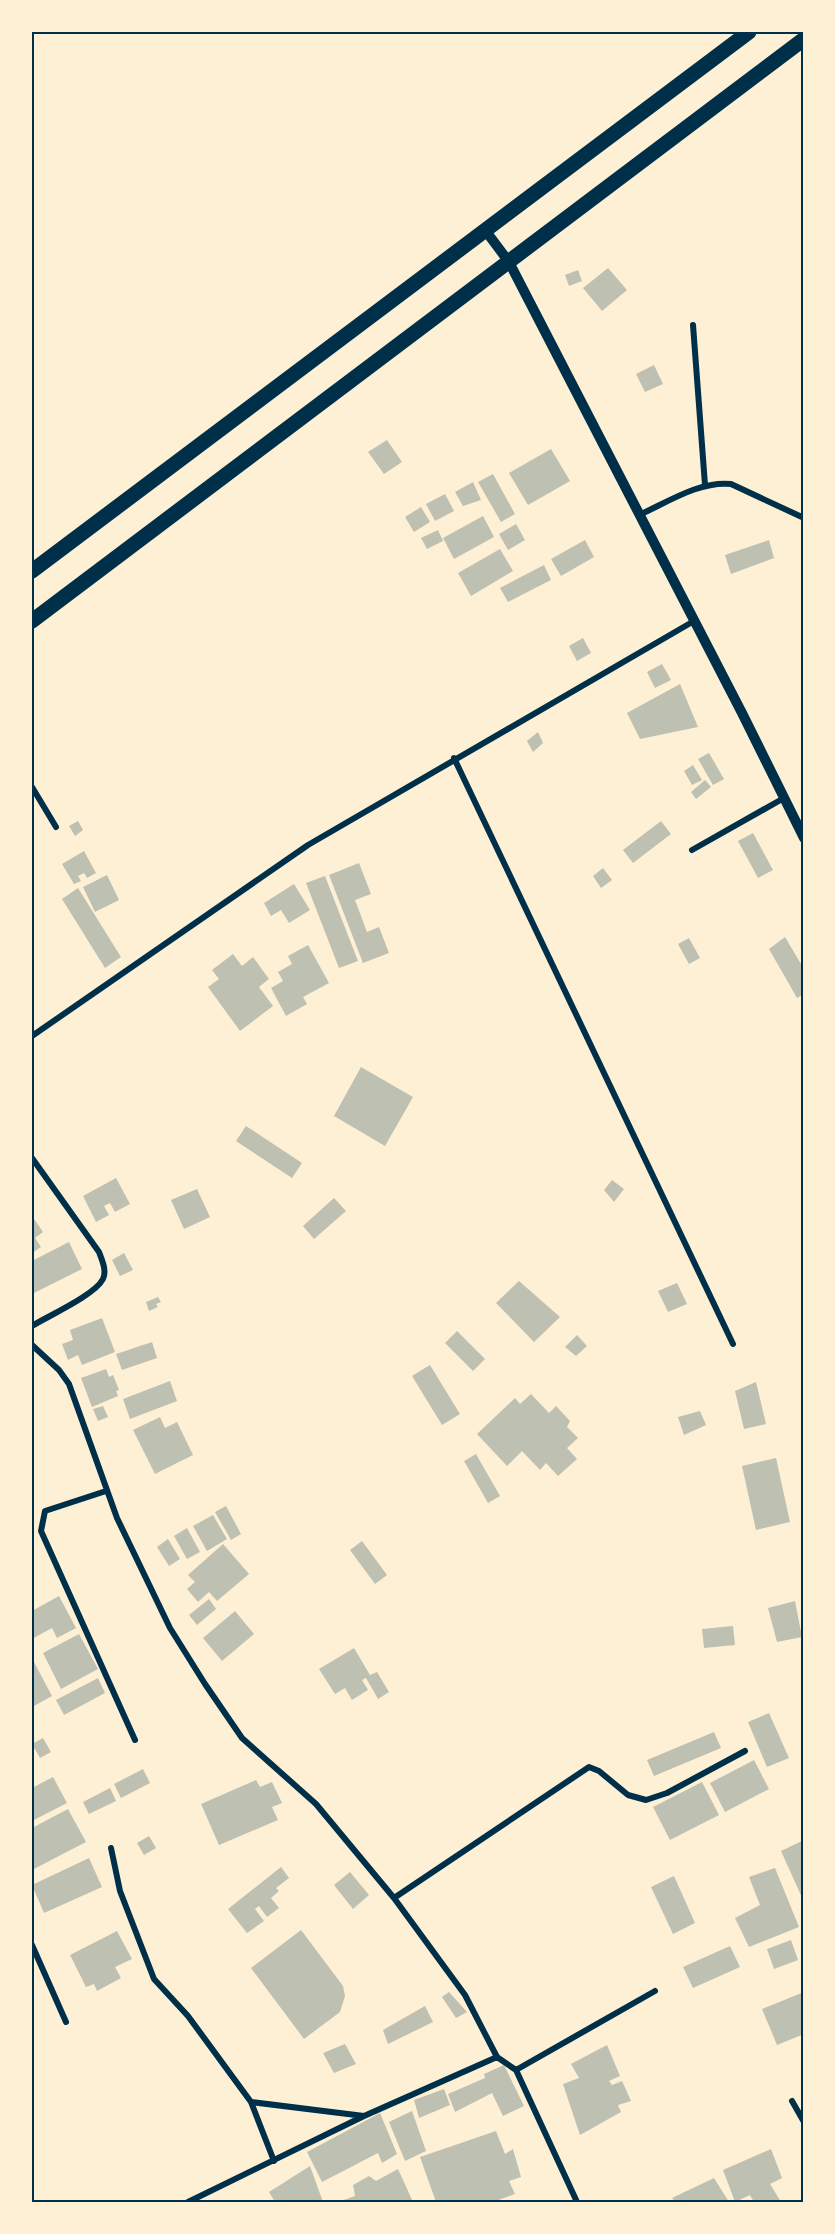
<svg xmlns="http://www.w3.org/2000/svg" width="835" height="2234" font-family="'Noto Sans',sans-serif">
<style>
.building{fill:#bec0b2}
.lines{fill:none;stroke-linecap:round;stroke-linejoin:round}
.minor{stroke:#003049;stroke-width:6}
.tertiary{stroke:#003049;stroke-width:10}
.primary{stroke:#003049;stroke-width:15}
.neatline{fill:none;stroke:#003049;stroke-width:2}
</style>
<rect width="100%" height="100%" fill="#fdf0d5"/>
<path class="building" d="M608,268L627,290L602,311L583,288Z
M578,270L582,281L569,286L565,275Z
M654,365L663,384L645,392L636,374Z
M387,440L402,462L384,474L368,452Z
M551,449L570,481L528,505L509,473Z
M493,474L515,514L501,522L478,482Z
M473,482L481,500L463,506L455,492Z
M445,494L454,511L435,521L426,504Z
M421,507L430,522L414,532L405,517Z
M483,516L494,537L454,559L443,538Z
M516,524L525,540L508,550L499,534Z
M438,530L443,541L427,549L421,538Z
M585,540L594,557L561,576L551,559Z
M769,540L774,558L731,574L725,555Z
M500,549L513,571L471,596L458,573Z
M544,565L551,580L508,602L500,588Z
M583,638L591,653L577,661L569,646Z
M662,664L671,680L655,688L647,672Z
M680,684L698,727L640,739L627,713Z
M538,732L543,743L533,752L527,741Z
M709,753L724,779L713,785L698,759Z
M693,765L702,780L692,785L684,771Z
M705,780L711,787L696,799L691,792Z
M78,821L83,830L75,836L69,826Z
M661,821L671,834L633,863L623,850Z
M753,833L773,870L758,878L738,841Z
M84,851L96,873L87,878L84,873L78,876L81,881L74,884L62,864Z
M359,863L371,894L355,900L367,932L379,927L389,953L363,963L329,875Z
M603,868L612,880L601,888L593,876Z
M107,875L119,900L95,912L83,887Z
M325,876L358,961L339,968L306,883Z
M294,884L310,910L289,923L281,910L271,916L264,903Z
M78,888L121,957L105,968L62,899Z
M785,937L804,969V994L797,998L769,949Z
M689,938L700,958L689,964L678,944Z
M308,945L329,983L303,997L307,1004L286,1016L271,988L283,981L278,972L292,964L288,956Z
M233,954L242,966L253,957L269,979L259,987L273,1006L240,1031L208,987L219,979L212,970Z
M361,1067L413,1097L385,1146L334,1116Z
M246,1126L302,1163L292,1178L236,1141Z
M116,1178L130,1204L115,1212L110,1203L104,1206L109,1215L96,1222L83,1196Z
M612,1180L624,1189L614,1202L604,1190Z
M197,1189L210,1217L184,1229L171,1200Z
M334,1198L346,1211L314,1239L303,1226Z
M32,1216L43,1232L35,1238L41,1247L32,1253Z
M69,1242L82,1269L34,1293L32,1287V1261Z
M124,1253L133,1270L120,1276L112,1260Z
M519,1281L560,1317L534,1342L496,1303Z
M677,1283L687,1304L668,1312L658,1291Z
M158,1297L161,1302L156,1304L158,1307L149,1311L146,1302Z
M102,1318L115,1352L82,1365L78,1355L68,1360L62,1344L73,1340L70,1330Z
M457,1331L485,1359L473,1371L445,1343Z
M577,1335L587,1346L576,1356L565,1347Z
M152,1342L157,1358L122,1370L116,1354Z
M430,1365L460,1414L442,1425L412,1376Z
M106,1369L109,1377L113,1375L119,1390L116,1391L118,1396L92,1407L81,1378Z
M170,1381L177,1401L130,1419L123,1399Z
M756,1382L766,1424L744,1429L735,1391Z
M531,1394L549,1413L556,1406L570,1421L567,1427L578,1438L567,1448L577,1459L558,1476L546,1463L540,1470L522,1451L507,1466L477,1434L515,1398L520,1404Z
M103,1406L108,1417L98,1421L93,1409Z
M700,1411L706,1425L684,1435L678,1417Z
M160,1417L165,1428L177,1422L193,1455L155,1474L133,1430Z
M476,1454L500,1496L488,1503L464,1461Z
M776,1458L790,1522L756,1530L742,1466Z
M226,1506L241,1534L231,1540L215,1512Z
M213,1515L227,1539L207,1551L193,1526Z
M187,1528L200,1552L187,1559L174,1536Z
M168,1539L180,1559L169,1566L157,1547Z
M362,1541L387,1575L375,1584L350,1550Z
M223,1544L249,1574L217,1601L209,1592L198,1602L187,1589L195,1582L188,1575Z
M59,1596L76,1628L57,1638L52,1628L32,1639V1611Z
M209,1599L216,1609L197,1625L189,1615Z
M795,1601L802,1637L777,1642L768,1608Z
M235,1611L254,1634L222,1661L203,1638Z
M733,1626L735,1645L704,1648L702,1629Z
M79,1634L98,1669L61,1689L43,1653Z
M354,1648L370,1675L377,1672L389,1692L378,1699L366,1678L362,1680L368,1690L352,1700L345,1688L335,1694L319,1669Z
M34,1662L52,1696L32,1707V1663Z
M98,1678L105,1693L64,1715L56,1700Z
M769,1713L789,1758L767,1767L748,1722Z
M714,1732L721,1748L654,1776L647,1760Z
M43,1738L51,1752L40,1758L32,1744Z
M754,1760L769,1789L725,1812L710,1783Z
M143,1769L150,1783L121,1798L114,1784Z
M53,1777L67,1803L32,1821V1788Z
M256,1780L260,1787L272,1782L282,1803L272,1807L278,1820L219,1845L201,1804Z
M702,1782L719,1815L670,1840L653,1807Z
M110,1788L116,1801L89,1814L83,1802Z
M68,1809L86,1842L32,1870V1828Z
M149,1836L156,1848L144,1855L137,1843Z
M804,1840V1902L781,1851Z
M89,1858L102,1887L44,1913L32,1885Z
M281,1867L289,1878L276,1888L279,1891L271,1898L279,1908L267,1917L259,1906L255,1909L264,1921L247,1933L228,1909Z
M775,1868L799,1927L749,1947L735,1918L760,1905L749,1877Z
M350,1872L369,1895L353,1909L334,1885Z
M674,1876L695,1923L673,1934L651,1887Z
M301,1930L343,1986L345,1996L340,2012L304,2039L251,1968Z
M117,1931L132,1959L115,1967L121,1978L97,1991L94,1984L86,1987L70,1955Z
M791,1940L798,1960L774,1969L767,1949Z
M730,1946L740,1967L693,1988L683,1967Z
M449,1992L467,2012L456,2018L442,1997Z
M804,1992V2034L777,2045L762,2009Z
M425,2006L433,2022L388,2044L383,2030Z
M345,2044L356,2064L334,2073L323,2053Z
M607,2045L620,2076L609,2081L612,2085L622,2081L631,2101L618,2105L621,2112L580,2135L563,2084L579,2078L571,2064Z
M504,2065L524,2106L503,2116L492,2093L455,2112L448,2094L485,2078L484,2074Z
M444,2089L450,2105L419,2118L414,2100Z
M412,2111L426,2151L405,2161L389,2122Z
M380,2113L397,2154L382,2163L378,2153L322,2182L307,2152Z
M496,2131L505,2154L513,2149L521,2177L509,2181L515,2194L493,2202H436L420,2157Z
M771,2149L782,2178L770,2184L781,2202H754L750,2195L735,2202L723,2170Z
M310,2166L323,2202H275L269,2192Z
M398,2169L413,2202H338L355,2196L353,2185L369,2176L376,2181Z
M714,2178L729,2202H675L672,2198Z"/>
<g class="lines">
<path class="minor" d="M693,325L705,485
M639,515C668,502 699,481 731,484L804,518
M454,758L733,1344
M32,787L56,827
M692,850L784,798
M32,1036L308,845L694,621
M32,1158L99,1252C102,1260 107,1271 103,1279C95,1295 48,1316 32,1326
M32,1345L59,1370L69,1384L117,1518L170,1628L205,1684L242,1738L316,1804L394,1898L465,1995L497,2057L516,2070L577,2202
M106,1491L45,1511L41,1531L135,1740
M111,1848L120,1891L154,1979L188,2016L251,2102L274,2161
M394,1898L589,1767L599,1771L628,1795L646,1800L667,1793L745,1751
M32,1945L66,2022
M516,2070L655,1991
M792,2101L804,2122
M251,2102L364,2116
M188,2202L364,2116L497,2057"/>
<path class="tertiary" d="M485,230L509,262L742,713L804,838"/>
<path class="primary" d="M32,571L749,32
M32,621L804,39"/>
</g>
<rect width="835" height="2234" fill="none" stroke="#fdf0d5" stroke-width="66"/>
<rect x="33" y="33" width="769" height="2168" class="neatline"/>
</svg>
